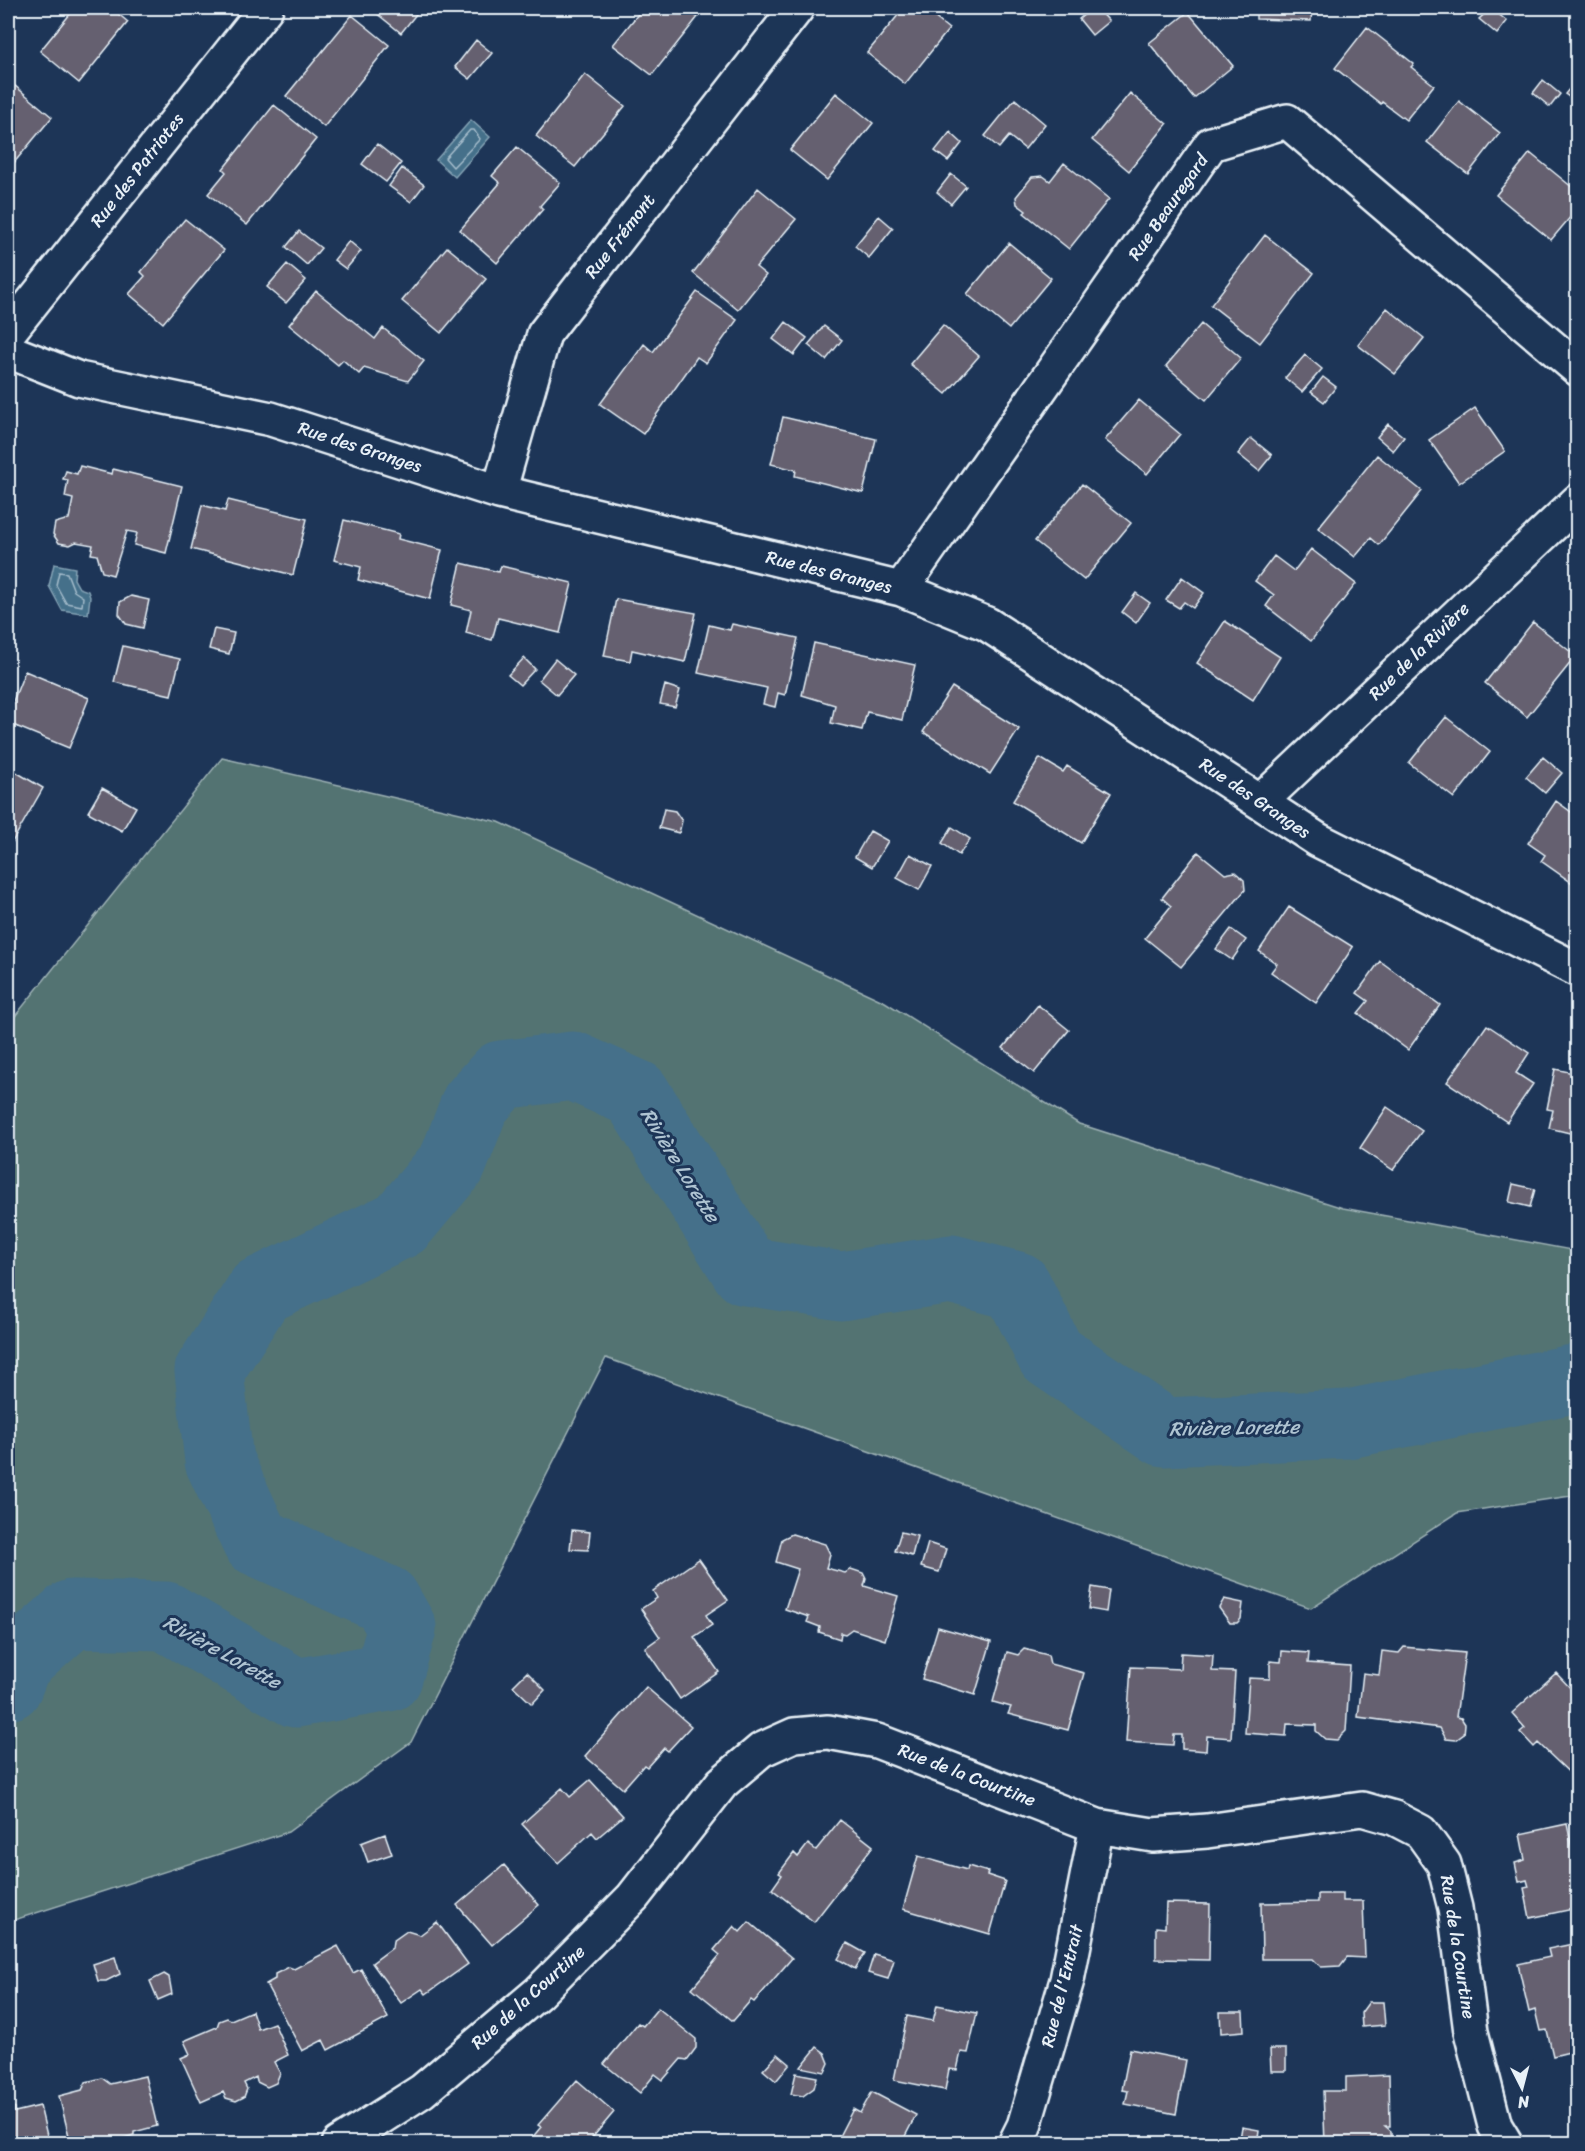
<svg xmlns="http://www.w3.org/2000/svg" width="1585" height="2151" font-family="Sriracha,sans-serif">
<style>
.green{fill:#537372;stroke:#9eb2b5;stroke-width:1.5}
.water{fill:#44708a;stroke:#86a4b6;stroke-width:1.5}
.lines{fill:none;stroke-linecap:round;stroke-linejoin:round}
.shore{stroke:#a6bdcc;stroke-width:1.5}
.river{stroke:#44708a;stroke-width:69}
.building{fill:#656170;stroke:#e8f1f8;stroke-width:1.5}
.street-casing{stroke:#e8f1f8;stroke-width:38}
.street{stroke:#1d3557;stroke-width:33}
.labels{text-anchor:middle;dominant-baseline:central;stroke-width:6;stroke-linejoin:round;paint-order:stroke}
.street-label{font-size:18px;fill:#e8f1f8;stroke:#1d3557}
.water-label{font-size:20px;font-style:italic;fill:#afc4d2;stroke:#1d3557}
</style>
<rect width="100%" height="100%" fill="#1d3557"/>
<filter id="ink" filterUnits="userSpaceOnUse"><feTurbulence type="fractalNoise" baseFrequency=".0167" numOctaves="2"/><feDisplacementMap in="SourceGraphic" scale="12" xChannelSelector="R" yChannelSelector="G"/><feConvolveMatrix kernelMatrix="1 2 1 2 8 2 1 2 1" color-interpolation-filters="sRGB"/></filter>
<g filter="url(#ink)">
<path class="green" d="M222,758L499,822L885,1002L1079,1124L1343,1208L1577,1251V1495L1457,1513L1311,1608L606,1358L411,1742L288,1832L8,1922V1025Z"/>
<path class="water" d="M471,120L490,137L455,177L436,160Z
M54,564L75,568L74,579L79,588L88,591L90,597L88,614L62,610L49,586Z"/>
<g class="lines">
<path class="shore" d="M470,130H474L480,139L453,167L445,158Z
M59,572L67,573L74,591L83,597L82,606L66,603L56,585Z"/>
<path class="river" d="M8,1686L17,1663L72,1614L165,1616L296,1693L388,1677L402,1628L386,1600L256,1541L219,1461L209,1371L260,1291L401,1224L453,1162L475,1104L501,1075L573,1066L636,1094L746,1271L841,1286L951,1269L1017,1286L1051,1355L1164,1432L1348,1424L1578,1378"/>
</g>
<path class="building" d="M75,8H111L128,22L79,83L40,51Z
M370,8H421L401,33Z
M643,8H703L696,16L698,17L652,75L613,45Z
M904,8H923L949,29L905,84L867,53Z
M1092,8H1097L1109,21L1092,35L1079,19Z
M1256,8H1312L1311,21L1256,19Z
M1491,8L1507,21L1497,34L1479,19Z
M1188,12L1233,66L1194,98L1149,43Z
M352,15L389,45L324,127L286,96Z
M1367,27L1414,64L1411,67L1434,85L1406,120L1382,102L1381,104L1335,68Z
M476,40L492,53L470,79L455,67Z
M585,74L625,106L575,167L536,136Z
M1543,80L1560,94L1550,107L1533,93Z
M1575,82L1578,84V103L1565,94Z
M14,85L52,117L8,170V93Z
M836,93L873,123L827,180L790,150Z
M1130,93L1167,124L1129,171L1092,140Z
M1015,99L1045,124L1025,149L1009,136L999,148L985,136Z
M1459,101L1500,133L1468,174L1427,142Z
M274,105L316,139L247,225L208,194L226,172L223,169Z
M950,132L962,143L948,161L935,151Z
M377,144L401,163L386,182L362,164Z
M517,147L560,183L540,206L543,209L497,263L460,230L500,183L492,176Z
M1530,153L1578,192V208L1551,240L1496,195Z
M1064,163L1109,199L1069,249L1024,213L1026,211L1017,204L1016,197L1032,177L1043,176L1050,181Z
M402,168L424,185L411,202L389,186Z
M951,174L966,186L951,204L937,192Z
M758,188L796,219L756,267L766,275L738,310L693,273Z
M879,216L893,228L869,258L855,246Z
M185,219L224,250L163,323L129,294L145,276L141,272Z
M299,231L321,248L307,265L286,247Z
M1265,235L1314,273L1260,343L1211,305Z
M349,241L361,251L346,269L334,260Z
M1009,243L1051,278L1009,329L967,294Z
M447,247L486,279L441,333L402,301Z
M287,264L306,280L286,303L267,287Z
M316,291L375,339L383,328L424,361L408,381L364,368L359,374L343,360L338,365L289,325Z
M697,292L737,320L706,363L697,357L643,434L600,404L644,344L653,352Z
M1387,308L1424,338L1395,374L1358,345Z
M786,322L807,338L794,355L773,339Z
M1201,324L1241,358L1206,400L1166,366Z
M943,325L979,356L946,394L910,364Z
M824,326L842,340L826,360L808,345Z
M1305,355L1322,369L1302,392L1285,378Z
M1323,377L1336,387L1324,402L1311,392Z
M1139,400L1180,434L1147,474L1105,440Z
M1475,408L1505,451L1459,483L1429,440Z
M783,417L876,439L863,493L795,476L796,470L771,464Z
M1388,424L1404,437L1393,451L1377,437Z
M1251,438L1272,455L1259,471L1238,454Z
M1377,455L1422,491L1379,545L1371,538L1355,557L1318,528Z
M80,466L112,474L113,469L182,486L166,553L134,545L137,533L127,531L113,575L102,572L97,555L91,554L93,545L76,542L70,545L59,543L53,534L55,523L69,519L73,499L65,497L68,480L63,479L66,471L77,474Z
M1082,484L1131,523L1084,580L1035,541Z
M228,500L307,519L293,575L191,549L202,505L225,511Z
M344,520L399,534L398,539L442,550L430,599L358,580L361,567L334,560Z
M1311,549L1356,584L1311,641L1266,606L1274,595L1255,581L1274,556L1294,571Z
M461,563L499,572L501,566L572,583L560,633L498,618L492,640L466,633L471,610L451,605Z
M1182,577L1204,593L1193,608L1184,602L1179,608L1166,600Z
M1136,593L1150,603L1136,623L1122,612Z
M131,596L149,600L143,628L126,624L119,614L120,602Z
M616,599L696,613L685,662L632,650L630,661L604,656Z
M1225,621L1280,657L1253,700L1197,663Z
M1533,622L1576,656L1527,717L1485,683Z
M732,624L798,638L785,695L778,693L775,707L763,704L767,688L698,673L709,625L730,630Z
M214,629L234,633L229,654L209,649Z
M814,643L915,665L902,720L867,712L862,730L831,723L835,705L802,695Z
M123,646L180,659L171,695L114,682Z
M524,658L535,669L520,685L508,675Z
M555,659L574,675L557,695L539,680Z
M25,671L89,698L69,748L8,723V714Z
M665,685L680,690L675,707L660,704Z
M952,687L1019,729L990,774L923,732Z
M1446,717L1490,752L1454,798L1409,763Z
M1543,757L1562,773L1545,793L1526,777Z
M1040,758L1063,772L1067,766L1111,793L1081,843L1013,801Z
M16,772L43,788L11,844L8,842V780L11,782Z
M102,788L136,807L122,831L88,812Z
M1556,801L1578,817V887L1541,861L1545,855L1528,843Z
M664,809L675,811L682,821L679,833L659,828Z
M952,827L970,839L959,855L942,843Z
M870,831L888,841L872,867L855,857Z
M1198,852L1225,874L1235,872L1244,880L1245,890L1181,967L1145,938L1171,906L1162,898Z
M910,854L932,866L919,890L897,878Z
M1289,907L1353,947L1316,1003L1271,972L1277,964L1259,951Z
M1231,929L1246,940L1232,960L1216,949Z
M1380,961L1440,1005L1408,1050L1358,1013L1368,1001L1357,993Z
M1038,1005L1069,1030L1034,1073L1003,1048Z
M1487,1025L1529,1053L1516,1073L1533,1084L1507,1122L1447,1082Z
M1555,1069L1578,1074V1135L1549,1128L1553,1110L1547,1109Z
M1387,1107L1422,1131L1393,1170L1360,1148Z
M1513,1184L1535,1189L1530,1207L1509,1202Z
M572,1530L590,1532L588,1550L570,1549Z
M901,1532L917,1536L912,1556L895,1551Z
M792,1534L825,1544L830,1554L826,1568L845,1573L851,1569L863,1573L866,1579L864,1586L898,1596L885,1640L852,1629L845,1634L841,1633L840,1639L819,1632L820,1627L807,1622L809,1617L785,1609L798,1569L776,1562L782,1539Z
M928,1543L946,1549L939,1572L921,1567Z
M699,1559L728,1600L706,1615L712,1625L694,1637L719,1672L680,1699L645,1648L660,1637L641,1609L657,1598L653,1591Z
M1092,1587L1109,1590L1106,1612L1089,1609Z
M1224,1599L1243,1603L1241,1619L1237,1623H1230L1219,1608Z
M938,1627L991,1642L975,1695L922,1679Z
M1404,1647L1465,1653L1456,1717L1461,1718L1465,1724L1464,1734L1456,1740L1446,1739L1440,1728L1358,1717L1363,1673L1379,1675L1382,1651L1399,1653Z
M1024,1649L1048,1655L1050,1664L1084,1673L1068,1730L1008,1714L1011,1707L993,1702L1007,1652L1018,1655Z
M1282,1651L1309,1653L1308,1663L1350,1666L1346,1731L1337,1740L1325,1739L1316,1731V1725L1287,1724L1286,1736L1245,1733L1249,1678L1270,1679V1661L1281,1662Z
M1181,1653L1213,1655L1212,1671L1235,1672L1231,1738L1207,1736L1206,1751L1182,1749V1735H1174L1173,1745L1126,1742L1131,1667L1180,1669Z
M527,1672L545,1690L532,1704L513,1686Z
M1556,1673L1578,1696V1781L1538,1743L1534,1747L1520,1732L1525,1728L1512,1713Z
M646,1687L691,1726L668,1751L664,1748L647,1767L644,1765L623,1789L585,1756Z
M590,1780L623,1816L597,1838L592,1832L558,1863L522,1824L562,1788L570,1797Z
M840,1820L873,1846L814,1922L772,1889L782,1875L779,1873L794,1853L798,1857L808,1844L816,1850Z
M1567,1824L1573,1852L1578,1855V1908L1530,1918L1524,1888L1529,1887L1527,1880L1519,1882L1515,1863L1525,1860L1520,1834Z
M385,1834L392,1854L368,1862L361,1843Z
M918,1856L967,1870L968,1866L988,1872L987,1875L1005,1881L990,1934L903,1909Z
M504,1865L539,1905L492,1945L457,1905Z
M1318,1894H1342V1901H1363L1365,1958L1347,1957L1340,1966L1321,1967L1313,1959H1262L1261,1903L1318,1902Z
M1166,1903L1210,1904L1209,1960L1156,1959V1927L1165,1928Z
M437,1922L468,1964L426,1994L422,1989L401,2003L372,1963L392,1948L393,1941L407,1931L420,1935Z
M749,1922L792,1958L754,2002L751,2000L733,2021L692,1988L720,1955L714,1950L734,1926L740,1932Z
M847,1943L865,1953L855,1969L838,1959Z
M1578,1943V2050L1553,2056L1547,2030L1540,2031L1535,2010L1529,2012L1518,1964L1550,1957L1548,1949Z
M338,1946L353,1973L361,1969L388,2018L328,2050L323,2040L302,2051L266,1984L275,1979V1974L289,1967L294,1969Z
M874,1954L894,1960L888,1979L868,1973Z
M115,1957L120,1974L106,1981H98L93,1964Z
M164,1974L169,1977L172,1994L158,2000L150,1981Z
M1369,2002H1383L1385,2025L1362,2027L1361,2013Z
M937,2005L977,2013L968,2053L961,2052L957,2070L949,2069L945,2090L894,2080L907,2016L933,2021Z
M658,2008L696,2039V2048L687,2060L681,2059L663,2080L655,2074L640,2093L604,2064L638,2023L643,2026Z
M252,2011L258,2029L274,2023L288,2055L274,2062L280,2073L276,2083L267,2087L257,2082L256,2077L244,2083L247,2089L244,2097L236,2101L226,2098L223,2092L201,2102L181,2058L190,2054L184,2041L217,2027L219,2021L227,2018L231,2020Z
M1220,2012H1243L1244,2031L1221,2033Z
M817,2047L825,2053L829,2063L825,2072L801,2067Z
M1130,2049L1186,2060L1176,2114L1125,2104L1128,2091L1122,2090Z
M1270,2049H1286V2071H1271Z
M778,2054L790,2064L776,2081L763,2070Z
M796,2073L817,2077L814,2088L803,2096L791,2094Z
M1389,2075L1390,2126H1385L1391,2131V2144H1325L1323,2091H1346V2077Z
M145,2076L157,2126L134,2132V2135L115,2141L116,2144H71L59,2096L82,2090L86,2082L102,2078L110,2084Z
M577,2080L614,2112L587,2144H527L541,2127L538,2125Z
M872,2092L916,2115L901,2144H835L853,2109L860,2113Z
M8,2103L15,2108V2112L40,2106L49,2144H8Z
M1242,2127L1259,2130L1257,2144H1239Z"/>
<g class="lines">
<defs>
<path id="street" d="M8,333L266,8
M8,351L79,379L271,419L499,492L901,589L987,624L1318,840L1578,970
M499,492L544,334L797,8
M901,589L1211,144L1287,121L1578,369
M1261,801L1578,501
M339,2144L422,2091L538,1993L633,1897L722,1783L761,1750L794,1735L828,1732L877,1741L1097,1826L1153,1835L1207,1831L1362,1809L1394,1818L1421,1832L1444,1864L1455,1908L1471,2032L1495,2126L1506,2144
M1015,2144L1024,2126L1067,1980L1097,1826"/>
</defs>
<use href="#street" class="street-casing"/>
<use href="#street" class="street"/>
</g>
</g>
<g class="labels">
<g class="street-label">
<text transform="translate(137 170) rotate(-52)">Rue des Patriotes</text>
<text transform="translate(1168 207) rotate(-55)">Rue Beauregard</text>
<text transform="translate(620 236) rotate(-52)">Rue Frémont</text>
<text transform="translate(360 447) rotate(18)">Rue des Granges</text>
<text transform="translate(829 572) rotate(14)">Rue des Granges</text>
<text transform="translate(1419 651) rotate(-44)">Rue de la Rivière</text>
<text transform="translate(1255 798) rotate(34)">Rue des Granges</text>
<text transform="translate(967 1775) rotate(21)">Rue de la Courtine</text>
<text transform="translate(1458 1947) rotate(81)">Rue de la Courtine</text>
<text transform="translate(1062 1986) rotate(-76)">Rue de l'Entrait</text>
<text transform="translate(528 1997) rotate(-42)">Rue de la Courtine</text>
</g>
<g class="water-label">
<text transform="translate(680 1165) rotate(58)">Rivière Lorette</text>
<text transform="translate(1234 1428) rotate(-1)">Rivière Lorette</text>
<text transform="translate(222 1652) rotate(29)">Rivière Lorette</text>
</g>
</g>
<rect width="1585" height="2151" fill="none" stroke="#1d3557" stroke-width="30"/>
<rect x="15" y="15" width="1555" height="2121" fill="none" stroke="#e8f1f8" stroke-width="2" filter="url(#ink)"/>
<g transform="translate(1522 2088) rotate(174)" stroke="#1d3557" stroke-width="4.5" paint-order="stroke">
<path d="M0-4.5L10 22L0 15L-10 22Z" fill="#e8f1f8"/>
<text y="-9" font-size="16" font-weight="bold" text-anchor="middle" fill="#e8f1f8">N</text>
</g>
</svg>
